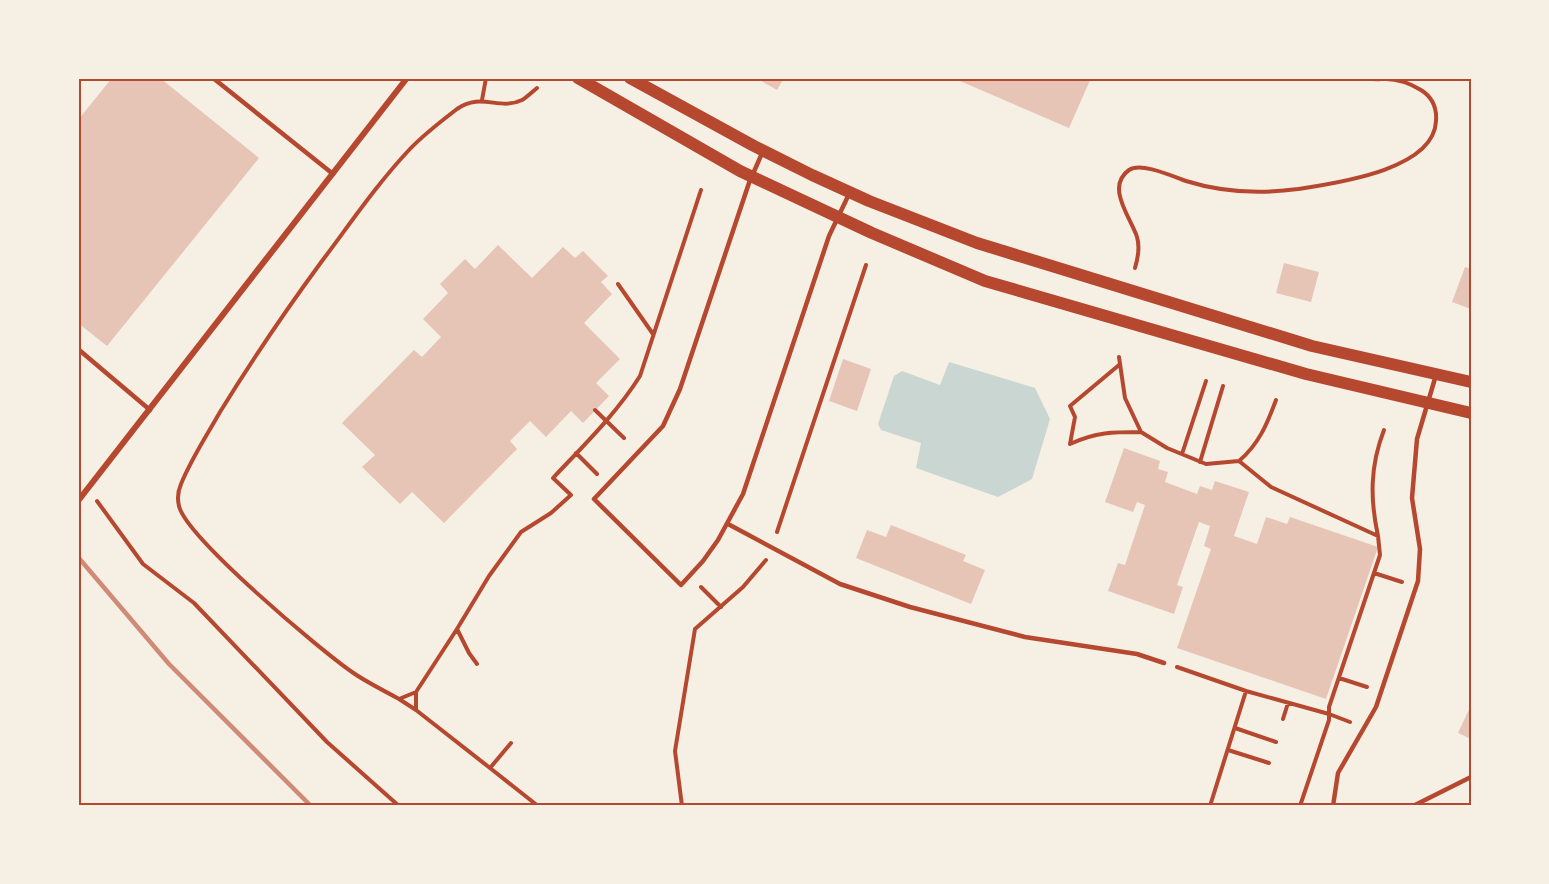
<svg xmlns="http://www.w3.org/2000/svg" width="1549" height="884" font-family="'DM Sans',sans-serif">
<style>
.water{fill:#c9d6d2}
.building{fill:#e6c5b7}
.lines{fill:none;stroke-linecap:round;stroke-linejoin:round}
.path{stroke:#b5482f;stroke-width:4}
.service{stroke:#b5482f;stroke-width:4.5}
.minor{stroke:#b5482f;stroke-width:6}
.secondary{stroke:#b5482f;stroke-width:12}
.rail{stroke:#cf8b77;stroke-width:4.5}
.neatline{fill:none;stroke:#b5482f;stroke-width:2}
</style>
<rect width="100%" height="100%" fill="#f6efe4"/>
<path class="water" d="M949,362L1035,388L1050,419L1032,479L998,497L916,468L921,443L881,430L878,424L894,376L902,371L940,385Z"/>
<path class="building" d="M112,78H160L259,158L107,346L78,323V120Z
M756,78H784L777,90Z
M953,78H1091L1069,128Z
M498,245L532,278L563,247L575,258L583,251L608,276L601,282L612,294L584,323L620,359L596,383L609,396L583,423L571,411L546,437L530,421L510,441L517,449L444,523L412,492L400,504L362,467L375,455L342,423L414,350L422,357L441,337L423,319L448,293L440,284L465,259L475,269Z
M1284,263L1319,272L1311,302L1276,293Z
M1465,267L1471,269V309L1452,302Z
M843,359L871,369L857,411L829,401Z
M1124,448L1160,461L1158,469L1168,472L1165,482L1197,494L1200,486L1212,490L1215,481L1249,492L1234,536L1257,544L1266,517L1287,524L1290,517L1378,547L1326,699L1177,648L1211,549L1204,546L1210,526L1199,522L1177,585L1183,587L1174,614L1108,591L1118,563L1125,565L1145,505L1137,502L1133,512L1105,502Z
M891,525L966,555L963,561L985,570L971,604L856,558L867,530L886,537Z
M1471,705V739L1458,733Z"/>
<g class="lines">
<path class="path" d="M482,100L486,78
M1135,268C1138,258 1140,247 1137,237C1131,218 1105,187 1129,170C1141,162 1172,176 1186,181C1221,192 1261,194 1298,189C1336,183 1434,170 1436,121C1437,108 1432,97 1421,90C1411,84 1398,79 1386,79C1380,79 1374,80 1368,78
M618,284L653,334
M1119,357L1125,398L1141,432L1167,448L1206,464L1239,461
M1119,365L1070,406L1075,417L1070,444C1096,432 1113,432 1141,432
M1276,400C1267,424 1259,444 1239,461L1271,487L1378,536C1370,499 1370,466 1384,430
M595,410L624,438
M576,453L597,474
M1182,454L1206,381
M1200,462L1223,386
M97,501L143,564L194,603L327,742L399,806
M777,532L866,265
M1374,573L1402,582
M701,587L721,607
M477,664L469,653L457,629L489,576L521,532L551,513L571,495L553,478C584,445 616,414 640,376L701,190
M1177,667L1246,691L1329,714L1350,722
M1339,678L1367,687
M416,692V710L399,699L416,692L457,629
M399,699C383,690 366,682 352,672C320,650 186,537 179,506C177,498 178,491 181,484C191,459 207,435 220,412C252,360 286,310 322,261C350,224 377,184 409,150C423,135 440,122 457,109C481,92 500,111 522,100C527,97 532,92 537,88
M416,710L490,768L511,743
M1283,719L1288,703
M1235,728L1276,742
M1228,750L1269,763
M490,768L538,806
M682,806L675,751L695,629L743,587L766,560
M1210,806L1246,691
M1300,806L1329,720V707L1380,555L1378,536"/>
<path class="service" d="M213,78L333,174
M763,151L749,183L680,389L663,426L594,499L681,585L703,561L718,540L743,494L829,236L850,192
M78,349L150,410
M728,524L840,584L910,607L1025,637L1137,654L1164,663
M1333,806L1338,773L1376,707L1418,581L1420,549L1412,498L1417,439L1436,375
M1413,806L1471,777"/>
<path class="minor" d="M78,501L407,78"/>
<path class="secondary" d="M578,78L740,171L872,233L985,281L1306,374L1471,413
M630,78L754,146L812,175L869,201L977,243L1312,346L1471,382"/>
<path class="rail" d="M78,557L169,664L311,806"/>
</g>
<rect width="1549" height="884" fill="none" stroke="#f6efe4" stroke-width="159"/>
<rect x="80" y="80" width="1390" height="724" class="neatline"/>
</svg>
